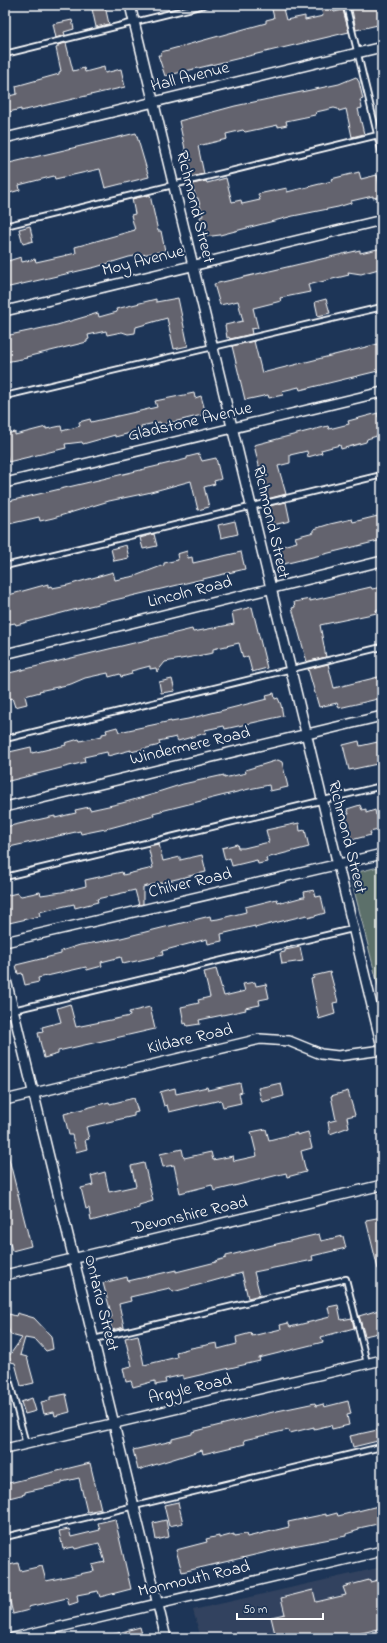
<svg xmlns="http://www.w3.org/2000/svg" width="387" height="1643" font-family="'Indie Flower',sans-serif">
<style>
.built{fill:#32435e}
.green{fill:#5c6f6b;stroke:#aeb7b5}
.building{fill:#64646e;stroke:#fff}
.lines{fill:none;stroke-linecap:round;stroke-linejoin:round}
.service-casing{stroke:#fff;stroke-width:8}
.minor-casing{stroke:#fff;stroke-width:12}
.service{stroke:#1d3557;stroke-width:4.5}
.minor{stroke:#1d3557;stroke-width:9}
.labels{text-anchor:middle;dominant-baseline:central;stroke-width:4;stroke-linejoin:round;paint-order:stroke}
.street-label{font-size:17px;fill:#fff;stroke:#1d3557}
</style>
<rect width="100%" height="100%" fill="#1d3557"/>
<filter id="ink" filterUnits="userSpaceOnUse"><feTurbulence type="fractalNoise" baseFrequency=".025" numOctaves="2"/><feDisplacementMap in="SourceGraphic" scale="8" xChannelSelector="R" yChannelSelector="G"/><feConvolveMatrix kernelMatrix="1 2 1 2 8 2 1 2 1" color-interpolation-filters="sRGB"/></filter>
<g filter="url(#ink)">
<path class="built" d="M382,1567V1638H201L193,1610Z"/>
<path class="green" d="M382,866V1001L350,874Z"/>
<path class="building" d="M271,5H282L286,20L305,16V20L323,16L321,7L332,5L334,12L343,10L349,32L165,76L158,55H161V52L266,23V20L274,18Z
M351,5H382V24L356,30Z
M105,6L109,24L96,27L92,9Z
M72,20L74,29L64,32L65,35L56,38L53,24Z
M66,43L73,71L84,68L85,72L104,67L105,73L121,69L125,87L21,111V109L5,113V97L17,94L16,86L59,74V72L61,71L56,48L58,47V45Z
M356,77L359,82L363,99L360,100L362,108L358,109L364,134L352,137L346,109L339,111L338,109L334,108L316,112L315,115L286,121L287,125L278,127V125L245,132L243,130L226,134L227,139L198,146L204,174L191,177L179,121L235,106L339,84Z
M136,133L149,177L105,188L100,169L55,179L54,176L19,185L20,190L6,194L5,164Z
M359,172L361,179L377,175L382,196L373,198V196L351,201V203L338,207L293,216L220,235L204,237L200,217L203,216L198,198H196L192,184L206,181L207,183L226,178L232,202L241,200L242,204L260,200L258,194L287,188V192L332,181L331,179Z
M150,195L158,231H161L165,251L129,257L96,267L5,288V265L8,264V261L21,257L22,262L35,259L36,262L63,256L76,253L75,247L135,230L131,215L135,214L132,199Z
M30,226L33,241L23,244L19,229Z
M382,248V268L361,274L348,272L349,275L308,285L310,292L280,298L281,301L253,308L258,328L251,329L252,334L230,339L229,337L227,338L225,325L243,321L238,301L220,305L214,284L360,250V253Z
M178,298L188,346L174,349L167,318L136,327L135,333L128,334L122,332L107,335L106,331L88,335L89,339L87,340V342L26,357L27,358L5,362V336L57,325L98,313L99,317L117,312L116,309L156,299V302Z
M326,299L330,313L318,316L315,302Z
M254,341L262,373L382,343V370L300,390L299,387L282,391L283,395L269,398L268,395L245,400L232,346Z
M194,393L195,398L201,396L206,414L161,425L160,422L141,426L142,430L115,437V435L83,444L82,442L65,444L66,448L8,462L5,447V434L15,432V435L46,427V429L61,426L62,431L80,426L79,422L90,419L91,422L140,411L157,407L155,401Z
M378,413V417L382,416V432L379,433L380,435L367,439L366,442L341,449L340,445L321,450L322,453L308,457L307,451L290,455V463L278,466L286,494L267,499L254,445L328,426L329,429L349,424L348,421Z
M199,454L202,461L216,458L221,479L214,481L215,484L204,487L209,507L198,510L191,481L147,493L109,501L53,518L40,521L39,517L9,524L5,502L187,459V457Z
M286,502L290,521L273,525L269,506Z
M382,515V540L284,564L279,547L297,542L295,537L314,532V529L330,524L352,519L353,522Z
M235,521L238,534L221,538L218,525Z
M154,534L157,546L143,549L140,538Z
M126,545L129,558L114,561L111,549Z
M187,551L188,558L192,557L193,563L241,552L245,569L77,609L16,625L15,623L5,625V596L48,584V587L52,586V588L68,585L113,572L115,580L135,576L164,565V563L178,560L177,554Z
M371,587L372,589L382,587V609L376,610L377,613L320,625L326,657L307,662L292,608L295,607L294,602L310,599V601Z
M252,607L267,668L252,672L248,656L243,658L239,643L213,649V653L165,662L157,672L156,668L150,669V666L131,671L132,674L121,677L120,674L109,677L108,673L85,678L71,684L39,691L40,692L25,696L27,704L15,707L12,698L5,700V674L192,629L193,632L234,624L232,612Z
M328,664L334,688L382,676V698L339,708L337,703L319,707L308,669Z
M172,679L175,691L161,693L159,682Z
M274,693L275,699L278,698L281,705L283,716L225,729L224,726L205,730L206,733L178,741L176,737L159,741L160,745L131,752V750L108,756L107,752L84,757L85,762L5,782V753L31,747L32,753L66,745L65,743L79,739L80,741L102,736V734L107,733L106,730L117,727L119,732L171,721V722L188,719L267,699L266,695Z
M359,741L360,746L382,741V763L349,770L343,745Z
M278,760L282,762L288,787L270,791L269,785L249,789L153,813L154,816L110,828L81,834L80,831L5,848V827L55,816V818L67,815L76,813L75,810L89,807L90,810L122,803L158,793V792L183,784L224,775V778L246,773L245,770Z
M360,805L362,810L366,809V813L375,810L376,815L382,813V829L370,832L371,835L351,840L345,815L349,814L347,809Z
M299,823L300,831L305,830L309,847L266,858L267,862L258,864L257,860L232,866L230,858L225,860L222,848L237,844L238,848H244L269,842L266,830Z
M159,844L163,861L180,857V860L202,855L206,872L143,887V904L139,905L135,890L97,899L98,902L75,908L74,904L39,912L40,916L9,923L5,896L17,893L21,896L40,892L41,895L62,892L86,886L85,880L122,872L123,875L153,868L148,846Z
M314,890L316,897L321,896L325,913L308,918L307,915L266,925L255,928V926L221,934L222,941L208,944L207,939L162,951L163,955L123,964L121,957L101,962L102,966L87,970L86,967L38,978L39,982L25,985L22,973L18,974L16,965L61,954V951L80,945L117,939L210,916L211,920L218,919L246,912L245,907L277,899L278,902L281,901V903L303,897H305L304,892Z
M300,947L303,961L282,964L280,953L285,952V950Z
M216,969L224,996L245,991L243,984L255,982L256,986L266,984L269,998L259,1000L260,1005L245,1008L246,1010L199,1020L200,1024L187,1026L186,1023L184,1024L181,1007L199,1003L198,1000L210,997L204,972Z
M330,972L338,1002L333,1003L335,1014L319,1019L311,979L314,978L313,976Z
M70,1004L76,1027L130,1016L129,1012L150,1007L155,1029L58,1051V1054L44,1058L38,1033L43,1032L42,1027L61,1022L57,1008Z
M240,1083L242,1092L239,1093L241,1103L223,1107L221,1100L169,1112L167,1105L164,1106L160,1092L175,1088L176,1094L207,1087L208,1090Z
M281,1083L284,1096L262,1102L258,1088Z
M348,1091L355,1115L347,1117L349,1127L330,1134L328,1122L336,1120L331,1096Z
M134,1098L138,1112L134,1113V1116L86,1127L89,1139L85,1140L87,1149L76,1152L72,1135H69L64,1114L109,1102L110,1104Z
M266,1129L269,1140L297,1133V1135L308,1132L312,1148L301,1151L306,1172L287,1177L286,1173L214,1191L212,1185L180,1193L174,1165L163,1167L160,1154L182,1149L184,1158L211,1152L213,1160L233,1156L234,1161L257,1156L251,1132Z
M8,1155L31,1246L12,1251L10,1243L5,1244V1230L7,1229L5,1222V1156Z
M144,1163L153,1201L139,1205V1208L91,1221L89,1208L86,1209L81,1188L93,1185L91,1176L105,1172L109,1192L136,1186L131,1166Z
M382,1217V1269H378L366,1220Z
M319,1234L321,1241L343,1236L346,1248L312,1256L313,1260L254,1272L260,1295L248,1298L242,1273L173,1292L170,1288L130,1297L131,1301L119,1304L124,1327L112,1330L109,1318L112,1317L103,1283L127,1277L128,1281L176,1270V1272L216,1262V1261L226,1258V1256Z
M338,1305L341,1320L352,1318L354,1328L321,1337L323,1342L259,1358L260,1361L183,1379V1375L165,1379L166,1383L155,1385V1381L133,1387L131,1381L126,1382L123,1368L132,1366L125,1338L138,1335L144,1365L177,1357L176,1352L191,1348L217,1343L218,1349L237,1344L236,1337L251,1333L252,1336L281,1329L280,1325L288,1323L290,1327L330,1317L328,1307Z
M382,1309V1332L365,1336L359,1316Z
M17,1313L34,1318L51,1336L53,1349L46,1351L36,1340L25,1338L20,1355L27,1357L34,1383L21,1386L15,1363L11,1362L9,1356L22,1338L11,1335L6,1325L9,1314L16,1316Z
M66,1394L70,1412L55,1416L54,1412L44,1414L41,1402L50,1400V1397Z
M32,1398L36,1411L25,1414L21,1402Z
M348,1401L351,1414L347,1415L349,1425L332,1429L331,1425L314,1429V1427L290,1433L289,1430L283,1431L244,1440L245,1444L203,1454L202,1450L138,1470L133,1450L172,1441V1439L192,1434V1432L277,1411L315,1403L316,1406L323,1404L324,1407Z
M382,1429V1440L353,1447L350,1436Z
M90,1463L101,1509L87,1512L79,1478L62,1482V1484L25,1492V1494L5,1499V1484Z
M178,1502L183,1523L169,1526L164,1505Z
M382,1505V1523L359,1528V1530L346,1534V1536L293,1546L182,1572L176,1550L207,1542L206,1539L219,1536V1538L234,1534V1536L246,1534L247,1537L289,1527L288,1522L326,1514V1516L337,1513L338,1516Z
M115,1519L131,1589L100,1597L98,1591L77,1595L78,1602L69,1605L67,1598L28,1607L29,1610L13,1614L5,1581V1566L18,1563L20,1571L42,1566L46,1581L94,1571L92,1565L105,1562L99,1543L75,1549L74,1547L63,1549L59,1531L69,1529L71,1537L100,1530L98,1523Z
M166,1520L169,1537L156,1540L153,1523Z
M382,1579V1628L342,1638H300V1635L276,1638L271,1617L285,1614L281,1598L313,1590L316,1602L346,1595L343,1587L369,1580L370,1582Z
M140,1627L143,1638H111V1635Z"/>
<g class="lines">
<defs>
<path id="service" d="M346,5L382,154
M5,54L204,5
M5,226L378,135
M5,396L382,307
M5,566L382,475
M5,739L382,647
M5,877L382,786
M5,1012L352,929
M94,1339L346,1279L367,1363
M5,1364L26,1444
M5,1537L381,1447L382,1453"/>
<path id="minor" d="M130,5L382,1047
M5,138L382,47
M5,311L382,220
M5,483L382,392
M5,654L382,561
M5,807L382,716
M5,942L382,854
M5,976L166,1638
M5,1100L260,1039L289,1041L321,1054L338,1056L382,1050
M5,1275L382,1185
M5,1449L382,1360
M13,1638L382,1551"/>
</defs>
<use href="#service" class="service-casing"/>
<use href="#minor" class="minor-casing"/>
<use href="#service" class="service"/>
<use href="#minor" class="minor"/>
</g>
</g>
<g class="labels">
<g class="street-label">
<text transform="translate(190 77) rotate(-14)">Hall Avenue</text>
<text transform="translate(195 207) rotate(76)">Richmond Street</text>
<text transform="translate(143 261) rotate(-14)">Moy Avenue</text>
<text transform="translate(190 422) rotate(-13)">Gladstone Avenue</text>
<text transform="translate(271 522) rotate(77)">Richmond Street</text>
<text transform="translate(190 592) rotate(-14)">Lincoln Road</text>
<text transform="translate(190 746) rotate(-13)">Windermere Road</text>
<text transform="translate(347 837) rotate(76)">Richmond Street</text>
<text transform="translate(190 883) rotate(-13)">Chilver Road</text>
<text transform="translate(190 1039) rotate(-13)">Kildare Road</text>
<text transform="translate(190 1215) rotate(-13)">Devonshire Road</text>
<text transform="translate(101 1303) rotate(76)">Ontario Street</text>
<text transform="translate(190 1389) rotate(-13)">Argyle Road</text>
<text transform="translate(194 1579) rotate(-13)">Monmouth Road</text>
</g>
</g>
<rect width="387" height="1643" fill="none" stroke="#1d3557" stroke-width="20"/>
<rect x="10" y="10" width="367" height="1623" fill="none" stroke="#fff" stroke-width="1.5" filter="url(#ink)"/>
<path d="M237 1613v6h86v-6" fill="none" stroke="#ffffff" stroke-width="2"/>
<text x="243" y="1613" font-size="12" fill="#ffffff" stroke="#1d3557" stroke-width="3" paint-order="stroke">50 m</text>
</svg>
